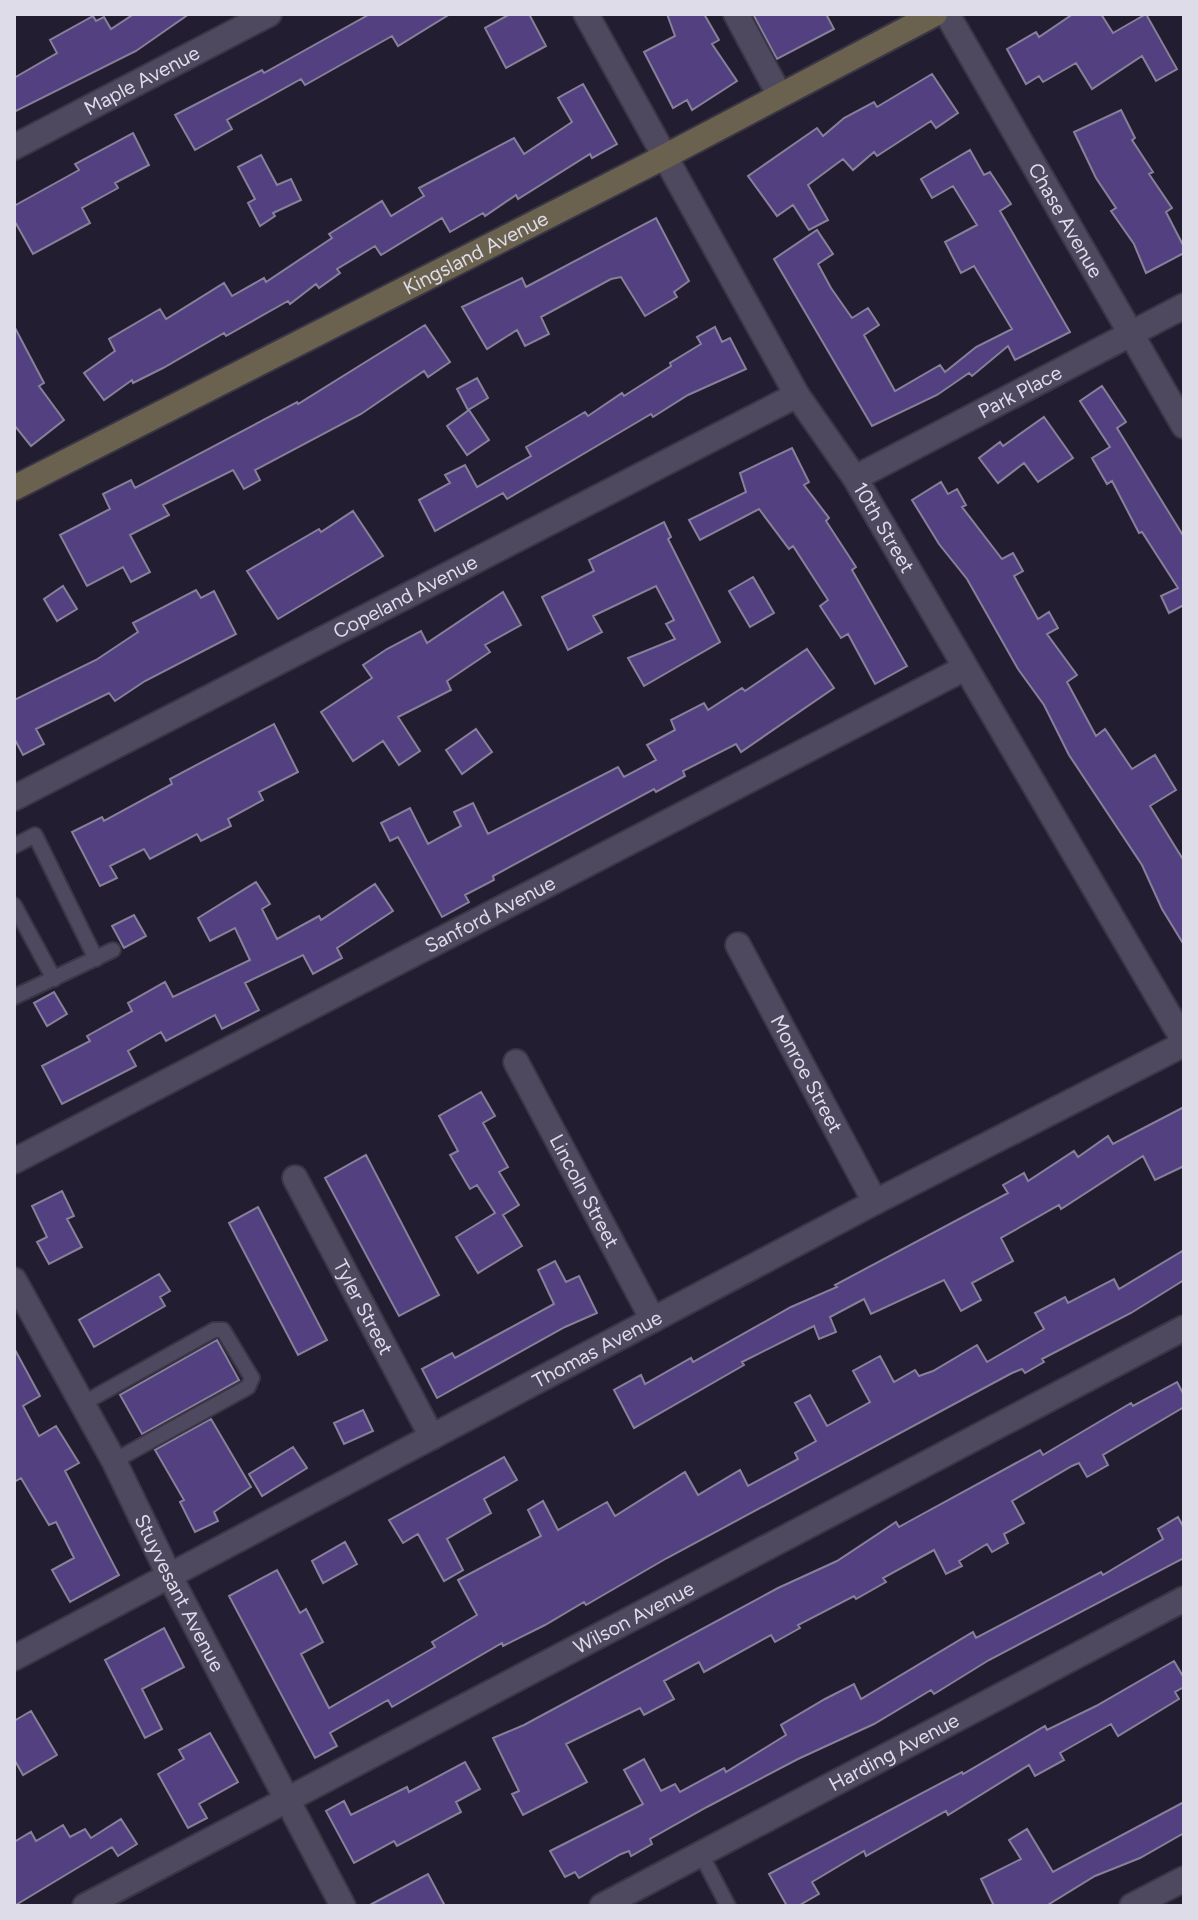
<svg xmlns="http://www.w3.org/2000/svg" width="1198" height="1920" font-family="Figtree,sans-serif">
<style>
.building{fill:#534080;stroke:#868199;stroke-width:2}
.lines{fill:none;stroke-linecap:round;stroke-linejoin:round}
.service-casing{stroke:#3a3645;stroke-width:18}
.minor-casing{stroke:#3a3645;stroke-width:28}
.secondary-casing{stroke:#3a3645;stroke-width:28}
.service{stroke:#4e495f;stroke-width:14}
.minor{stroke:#4e495f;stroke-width:24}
.secondary{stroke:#6a624f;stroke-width:24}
.labels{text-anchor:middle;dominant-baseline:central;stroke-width:6;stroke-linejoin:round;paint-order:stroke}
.street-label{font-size:20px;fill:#dfdce9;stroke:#181426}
</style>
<rect width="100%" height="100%" fill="#221d30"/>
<path class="building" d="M134,14H189L136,51L14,112V78L57,53L50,40L93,16L96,21L104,17L111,29Z
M370,14H450L398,46L392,36L305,85L301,79L227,120L232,129L195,150L175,115L262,70L264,73Z
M510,14H529L546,46L506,68L485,28Z
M667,14H704L719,40L712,44L737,81L692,110L687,100L673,108L644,52L675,36Z
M753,14H826L834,29L777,59Z
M1073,14H1101L1113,33L1146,14L1177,69L1156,81L1142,56L1092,89L1076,63L1043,82L1039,76L1026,84L1007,49L1036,32L1039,37Z
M932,74L958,113L936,128L931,121L877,156L874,152L853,170L843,159L808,185L828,220L809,230L793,205L777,216L748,176L817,128L823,136L844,118L874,102L877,107Z
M583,84L617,144L592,158L590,154L518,199L516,195L485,216L483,213L450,232L442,218L381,255L375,246L337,269L340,273L319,288L316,284L290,304L288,301L226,336L224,333L163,368L133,383L132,380L104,400L84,373L115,351L109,339L160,309L166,319L224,283L232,296L264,278L266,282L332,238L329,234L382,201L391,216L424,196L419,188L514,138L524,154L572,122L558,98Z
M1121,110L1135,138L1132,140L1153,172L1149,174L1172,208L1166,212L1184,247V253L1146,273L1134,244L1111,211L1116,208L1096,178L1074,132Z
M133,133L149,165L115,183L118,188L82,208L90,223L33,254L14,220V206L79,170L75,164Z
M970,150L984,175L990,172L1011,204L1000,211L1070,332L1015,360L1008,346L972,376L969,373L937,395L872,426L774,259L817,230L833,254L818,264L831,288L852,318L868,308L879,325L864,335L895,391L940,365L945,372L976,347L1012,329L974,266L961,273L945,242L977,225L953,186L932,198L921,179Z
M261,155L277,185L291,179L301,200L273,213L275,216L260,226L248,203L255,199L238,167Z
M656,218L689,281L674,292L677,297L645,316L621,277L611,279L541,317L549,334L525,346L517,330L487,349L462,307L522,278L526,287Z
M425,325L450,362L428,377L424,371L361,414L255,470L260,480L244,489L233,470L163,505L169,515L130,535L150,572L131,582L123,567L87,586L60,535L110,509L103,494L131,480L135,488L297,402L298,404Z
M14,326L44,383L39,386L64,420L31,446L14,425Z
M715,327L722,342L730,338L746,369L688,395L653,417L651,414L507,499L503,493L435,531L419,500L450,483L445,475L465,465L477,487L531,456L526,447L585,412L588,416L622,393L624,396L671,366L670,363L701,344L697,337Z
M477,378L488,398L468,410L457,389Z
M1102,386L1126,422L1117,428L1184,537V605L1169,613L1161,596L1178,588L1142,532L1139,533L1112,481L1107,484L1092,458L1110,447L1080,401Z
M469,410L489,440L467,455L447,426Z
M1044,417L1073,458L1038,482L1024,463L998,483L979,458L1000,442L1003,446Z
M792,448L809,482L804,485L829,518L826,521L856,567L852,570L907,666L875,684L848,634L841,638L820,606L828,600L793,546L789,549L759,509L700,540L689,520L746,492L740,473Z
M941,482L948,494L957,489L966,505L962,507L1002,559L1013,553L1023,571L1014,576L1038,619L1049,612L1058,628L1047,634L1077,675L1067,682L1096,736L1105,729L1132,769L1155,755L1176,790L1150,806L1184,861V945L1162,909L1142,865L1069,755L1044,705L1018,669L967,579L939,544L912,500Z
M353,511L383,556L278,619L247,571L319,529L321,532Z
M664,522L671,537L668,539L720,642L644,686L628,658L675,639L666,624L674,620L656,586L593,616L602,632L568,650L542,597L594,571L589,560Z
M753,577L774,613L750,627L729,591Z
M63,586L77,609L57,621L44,599Z
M196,590L201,598L214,591L236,634L145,681L115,701L109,693L36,729L44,744L23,755L14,738V700L96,660L138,632L133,623Z
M503,592L521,625L485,645L490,652L447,681L451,690L398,717L420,751L399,765L383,741L353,761L321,712L372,678L363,665L387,649L421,631L427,643Z
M807,649L834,688L741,752L736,744L683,771L685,776L656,792L654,789L493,876L494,880L465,895L469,902L442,917L398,837L390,841L381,823L410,808L428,844L461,826L454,812L473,803L488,834L618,767L624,777L656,760L647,745L675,730L671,720L704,703L708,710L742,688L745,691Z
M274,724L298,772L259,792L263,800L228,819L231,826L201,841L197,834L150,859L144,849L110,866L117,878L100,886L72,832L102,817L104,821L172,784L170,779Z
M476,729L492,752L462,774L446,750Z
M256,882L270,904L262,909L277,939L319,916L321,920L375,884L393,911L337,948L342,958L313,974L303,955L245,983L259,1010L222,1029L215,1015L166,1041L161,1032L128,1051L136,1066L62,1104L42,1066L90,1041L87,1036L132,1011L128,1003L165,982L173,997L250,960L235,928L210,941L198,918Z
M134,915L146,936L124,948L112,926Z
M54,992L67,1014L47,1026L34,1003Z
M481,1092L495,1116L483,1123L508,1167L499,1172L519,1205L503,1215L522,1246L478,1273L456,1237L495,1213L477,1185L470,1189L450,1155L458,1151L439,1116Z
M1184,1107V1166L1155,1180L1143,1156L1061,1209L1059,1205L1001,1238L1013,1261L972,1283L981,1300L961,1311L944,1280L871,1314L864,1299L830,1317L836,1332L819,1339L814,1326L742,1362L744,1365L634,1428L614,1390L641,1375L645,1384L691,1358L693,1362L791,1307L837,1287L835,1285L1008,1193L1003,1185L1024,1173L1028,1181L1074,1151L1078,1157L1108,1136L1113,1144Z
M366,1155L439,1295L399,1316L325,1178Z
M62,1191L74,1216L67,1219L82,1247L49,1264L37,1242L47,1237L32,1206Z
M258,1207L327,1340L298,1355L229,1223Z
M1184,1250V1280L1131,1313L1042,1359L1044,1362L1025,1373L1022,1369L1012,1373L667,1558L586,1605L584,1602L545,1625L503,1646L502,1643L392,1707L388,1700L330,1733L337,1746L315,1758L229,1596L277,1570L300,1613L306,1609L323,1642L301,1654L329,1708L435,1647L432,1642L477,1615L458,1580L541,1536L528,1510L543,1501L558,1530L607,1502L615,1516L685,1472L698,1495L740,1470L748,1486L798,1459L795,1453L816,1441L795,1403L810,1395L827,1426L870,1402L853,1371L880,1356L894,1382L915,1370L919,1376L933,1371L977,1345L987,1362L1044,1329L1035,1313L1065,1297L1068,1303L1114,1279L1119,1289Z
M555,1261L566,1282L579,1276L597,1313L565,1327L437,1398L422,1369L452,1353L455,1358L554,1304L538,1270Z
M159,1274L170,1291L160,1297L165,1306L94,1347L79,1320Z
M217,1340L239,1380L142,1434L120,1395Z
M14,1348L40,1396L23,1406L39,1436L56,1426L79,1463L65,1471L119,1575L70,1602L52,1570L74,1558L56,1522L49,1525L21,1478L14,1482Z
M1177,1382L1184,1395V1407L1103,1455L1108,1465L1087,1477L1079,1463L1072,1466L1012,1501L1024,1523L1004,1534L1008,1543L992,1552L987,1544L959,1561L962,1566L946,1574L934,1550L883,1578L886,1582L856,1599L854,1596L798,1625L800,1628L775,1642L771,1635L704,1672L699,1662L664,1681L674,1699L644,1715L640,1708L566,1744L587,1782L523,1815L512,1794L519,1791L493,1738L524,1725L778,1588L837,1561L896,1522L899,1527L908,1522L1040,1450L1043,1455L1131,1403L1133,1406Z
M363,1410L373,1431L344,1444L334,1423Z
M211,1419L251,1487L214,1512L218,1521L195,1532L180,1502L184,1500L155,1450Z
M293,1447L307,1468L262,1496L249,1474Z
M504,1457L517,1480L484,1499L491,1513L447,1539L463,1570L444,1581L418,1534L403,1543L389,1520Z
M1178,1517L1184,1528V1558L989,1660L934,1694L931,1690L874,1724L798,1759L707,1807L650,1839L652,1844L631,1856L629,1851L621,1854L579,1878L575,1872L565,1877L550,1851L643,1804L624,1770L644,1759L661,1791L675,1784L680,1792L724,1768L726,1772L786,1735L781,1725L825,1699L854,1684L861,1699L973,1632L976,1638L1101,1572L1103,1575L1163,1539L1158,1529Z
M345,1542L357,1564L323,1583L312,1561Z
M164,1628L184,1667L142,1689L162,1729L145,1738L105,1660Z
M1174,1661L1184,1678V1687L1175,1692L1179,1699L1118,1736L1111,1724L1060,1753L1064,1760L1035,1776L1029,1765L948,1815L946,1811L866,1856L864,1851L812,1882L819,1894L798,1906H787L769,1874L962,1772L963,1774L1045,1726L1047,1730L1096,1706Z
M31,1711L57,1755L23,1775L14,1759V1721Z
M210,1733L238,1782L199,1804L207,1818L188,1828L158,1774L184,1759L179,1750Z
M465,1762L480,1789L456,1802L461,1812L397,1846L394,1841L354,1863L326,1811L344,1801L351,1815L407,1787L409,1792Z
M1184,1802V1833L1140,1858L1095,1876L1046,1906H994L981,1879L1021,1859L1009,1840L1027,1829L1053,1872Z
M121,1819L137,1844L118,1856L112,1847L14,1906V1842L31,1832L36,1841L63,1825L70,1837L85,1829L91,1838Z
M428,1874L445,1906H368Z"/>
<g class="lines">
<defs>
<path id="service" d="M14,846L35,835L96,959
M14,905L54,979
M14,997L113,950
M82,1404L214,1330H223L252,1378L248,1387L114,1461
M701,1854L728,1906"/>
<g id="minor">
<path id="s1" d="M586,14L797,395L855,478L1184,1041"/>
<path d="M736,14L779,94"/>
<path id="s2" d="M947,14L1184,426"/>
<path id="s3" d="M14,147L269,14"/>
<path id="s4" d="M855,478L1184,306"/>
<path id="s5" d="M14,798L797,395"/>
<path id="s6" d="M738,945L875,1202"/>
<path id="s7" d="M516,1062L653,1320"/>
<path id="s8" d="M14,1161L965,668"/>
<path id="s9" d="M295,1178L432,1437"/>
<path id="s10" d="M14,1280L114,1461L170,1577L343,1906"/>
<path id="s11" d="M14,1658L875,1202L1184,1044"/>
<path id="s12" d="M85,1906L1184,1328"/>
<path id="s13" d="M602,1906L1184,1599"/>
<path d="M1132,1906L1184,1879"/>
</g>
<g id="secondary">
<path id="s14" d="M14,488L664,157L935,14"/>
</g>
</defs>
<use href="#service" class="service-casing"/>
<use href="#minor" class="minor-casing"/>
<use href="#secondary" class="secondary-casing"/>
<use href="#service" class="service"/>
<use href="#minor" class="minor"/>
<use href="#secondary" class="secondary"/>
</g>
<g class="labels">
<g class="street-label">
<text stroke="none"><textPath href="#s3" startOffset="144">Maple Avenue</textPath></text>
<text stroke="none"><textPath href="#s2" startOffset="238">Chase Avenue</textPath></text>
<text stroke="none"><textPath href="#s14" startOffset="518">Kingsland Avenue</textPath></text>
<text stroke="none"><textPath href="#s4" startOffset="186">Park Place</textPath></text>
<text stroke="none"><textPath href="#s1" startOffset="594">10th Street</textPath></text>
<text stroke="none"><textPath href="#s5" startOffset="440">Copeland Avenue</textPath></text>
<text stroke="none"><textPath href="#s8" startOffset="536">Sanford Avenue</textPath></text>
<text stroke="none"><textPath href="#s6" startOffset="146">Monroe Street</textPath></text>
<text stroke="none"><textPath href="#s7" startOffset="146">Lincoln Street</textPath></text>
<text stroke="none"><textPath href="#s9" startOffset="146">Tyler Street</textPath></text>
<text stroke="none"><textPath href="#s11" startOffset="660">Thomas Avenue</textPath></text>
<text stroke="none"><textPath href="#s10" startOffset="354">Stuyvesant Avenue</textPath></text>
<text stroke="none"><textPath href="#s12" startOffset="620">Wilson Avenue</textPath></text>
<text stroke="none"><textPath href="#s13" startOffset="330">Harding Avenue</textPath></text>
</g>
</g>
<rect width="1198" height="1920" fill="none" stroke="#dfdce9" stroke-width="32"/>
</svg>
